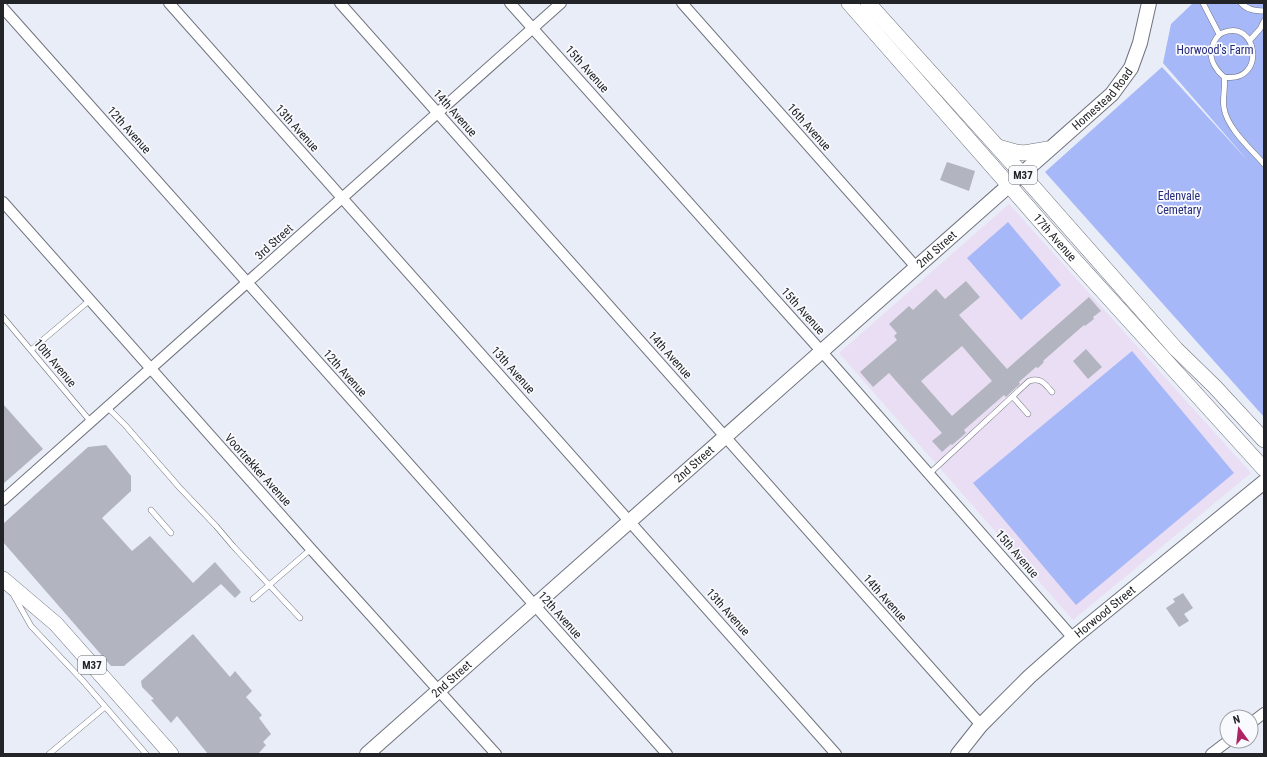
<svg xmlns="http://www.w3.org/2000/svg" width="1267" height="757" font-family="'Roboto Condensed',sans-serif">
<style>
.education{fill:#e9def3}
.green{fill:#a7b8f8}
.building{fill:#b2b5c0;fill-rule:evenodd}
.lines{fill:none;stroke-linecap:round;stroke-linejoin:round}
.service-casing{stroke:#6f727c;stroke-width:6}
.minor-casing{stroke:#6f727c;stroke-width:12}
.secondary-casing{stroke:#6f727c;stroke-width:16}
.primary-casing{stroke:#6f727c;stroke-width:16}
.service{stroke:#fff;stroke-width:5}
.minor{stroke:#fff;stroke-width:10}
.secondary{stroke:#fff;stroke-width:14}
.primary{stroke:#fff;stroke-width:15}
.labels{text-anchor:middle;dominant-baseline:central;stroke-width:3.5;stroke-linejoin:round;paint-order:stroke}
.shield{fill:#f9fafe;stroke:#636468;stroke-width:1}
.shield-label{font-size:11px;font-weight:bold;fill:#232428}
.park-label{font-size:12px;fill:#252b7c;stroke:#f9fafe}
.street-label{font-size:12px;fill:#232428;stroke:#f9fafe}
</style>
<rect width="100%" height="100%" fill="#e9edf8"/>
<path class="education" d="M1009,204L1251,473L1073,620L839,353Z"/>
<path class="green" d="M1193,3H1264V417L1045,172L1162,67L1249,162L1163,63L1171,24Z
M1008,222L1061,285L1021,320L967,258Z
M1132,351L1234,473L1076,605L973,483Z"/>
<path class="building" d="M947,162L975,171L969,191L940,180Z
M966,281L980,297L959,315L1007,369L1089,297L1101,311L1093,317L1094,319L1085,326L1084,325L1043,361L1044,362L1038,368L1036,367L1019,382L1020,384L1006,397L1004,395L964,430L966,433L952,445L951,444L942,452L932,441L942,433L889,373L873,387L860,372L897,340L894,336L897,333L889,324L909,306L913,310L936,289L945,299ZM962,346L992,381L952,416L921,381Z
M1086,349L1102,367L1088,379L1073,361Z
M3,404L43,449L3,484Z
M106,445L131,476V491L102,518L132,551L150,536L193,583L215,562L241,592L235,598L221,584L124,666H111L3,542L4,523L88,447Z
M1183,593L1193,608L1184,614L1189,621L1179,627L1166,608L1175,602L1173,599Z
M193,634L230,677L235,671L252,691L246,697L262,715L259,718L271,734L263,742L266,745L258,754H208L177,716L171,723L151,700L154,699L142,687L141,681Z"/>
<g class="lines">
<defs>
<path id="service" d="M1203,3L1219,34
M1241,3C1247,10 1255,11 1264,11
M1250,40L1260,29L1264,21
M1224,77C1267,84 1258,17 1222,33C1218,35 1216,38 1214,42C1207,56 1213,67 1224,77C1226,87 1222,98 1224,108C1227,128 1251,149 1264,164
M3,317L91,422
M31,350L90,300
M1013,397L1028,414
M107,407L125,425L179,487L216,526L233,546L300,618
M929,474L1029,381C1041,377 1045,384 1052,392
M151,510L171,533
M14,596L31,626L83,681L146,754
M253,599L311,549
M49,754L105,707"/>
<path id="minor" d="M169,3L836,754
M340,3L981,725
M510,3L822,352L1073,638
M682,3L916,267
M3,8L667,754
M3,202L311,549L496,754
M3,500L561,3
M1251,723L1264,713
M1211,754L1228,741"/>
<g id="secondary">
<path id="s1" d="M367,754L1112,94L1131,68L1140,43L1149,3"/>
<path id="s2" d="M958,754L981,725L1029,677L1073,638L1264,482"/>
</g>
<g id="primary">
<path id="s3" d="M849,3L1070,255L1264,469"/>
<path d="M868,3L1021,173L1176,349L1215,387L1264,440"/>
<path d="M998,147L1016,152L1024,153L1048,149"/>
<path d="M3,579L56,624L171,754"/>
</g>
</defs>
<use href="#service" class="service-casing"/>
<use href="#minor" class="minor-casing"/>
<use href="#secondary" class="secondary-casing"/>
<use href="#primary" class="primary-casing"/>
<use href="#service" class="service"/>
<use href="#minor" class="minor"/>
<use href="#secondary" class="secondary"/>
<use href="#primary" class="primary"/>
</g>
<g class="labels">
<g class="shield">
<rect x="1009" y="166" width="28" height="18" rx="3"/>
<rect x="78" y="656" width="28" height="18" rx="3"/>
</g>
<g class="shield-label">
<text x="1023" y="175">M37</text>
<text x="92" y="665">M37</text>
</g>
<g class="park-label">
<text x="1215" y="50">Horwood's Farm</text>
<text x="1179" y="196">Edenvale<tspan x="1179" dy="14">Cemetary</tspan></text>
</g>
<g class="street-label">
<text transform="translate(587 69) rotate(48)">15th Avenue</text>
<text stroke="none"><textPath href="#s1" startOffset="985">Homestead Road</textPath></text>
<text transform="translate(455 113) rotate(48)">14th Avenue</text>
<text transform="translate(809 127) rotate(48)">16th Avenue</text>
<text transform="translate(297 128) rotate(48)">13th Avenue</text>
<text transform="translate(129 130) rotate(48)">12th Avenue</text>
<text stroke="none"><textPath href="#s3" startOffset="312">17th Avenue</textPath></text>
<text transform="translate(274 242) rotate(-42)">3rd Street</text>
<text stroke="none"><textPath href="#s1" startOffset="761">2nd Street</textPath></text>
<text transform="translate(803 311) rotate(48)">15th Avenue</text>
<text transform="translate(670 355) rotate(48)">14th Avenue</text>
<text transform="translate(55 363) rotate(50)">10th Avenue</text>
<text transform="translate(513 370) rotate(48)">13th Avenue</text>
<text transform="translate(345 373) rotate(48)">12th Avenue</text>
<text stroke="none"><textPath href="#s1" startOffset="437">2nd Street</textPath></text>
<text transform="translate(258 470) rotate(48)">Voortrekker Avenue</text>
<text transform="translate(1017 554) rotate(49)">15th Avenue</text>
<text transform="translate(885 598) rotate(48)">14th Avenue</text>
<text transform="translate(728 612) rotate(48)">13th Avenue</text>
<text stroke="none"><textPath href="#s2" startOffset="205">Horwood Street</textPath></text>
<text transform="translate(560 615) rotate(48)">12th Avenue</text>
<text stroke="none"><textPath href="#s1" startOffset="113">2nd Street</textPath></text>
</g>
</g>
<rect width="1267" height="757" fill="none" stroke="#232428" stroke-width="8"/>
<g transform="translate(1239 729) rotate(345)"><circle r="19" fill="#f9fafe" stroke="#a3a4a8"/>
<path d="M0-3L7 15L0 10L-7 15Z" fill="#ad2364"/>
<text y="-6" font-size="11" font-weight="bold" text-anchor="middle" fill="#232428">N</text>
</g>
</svg>
